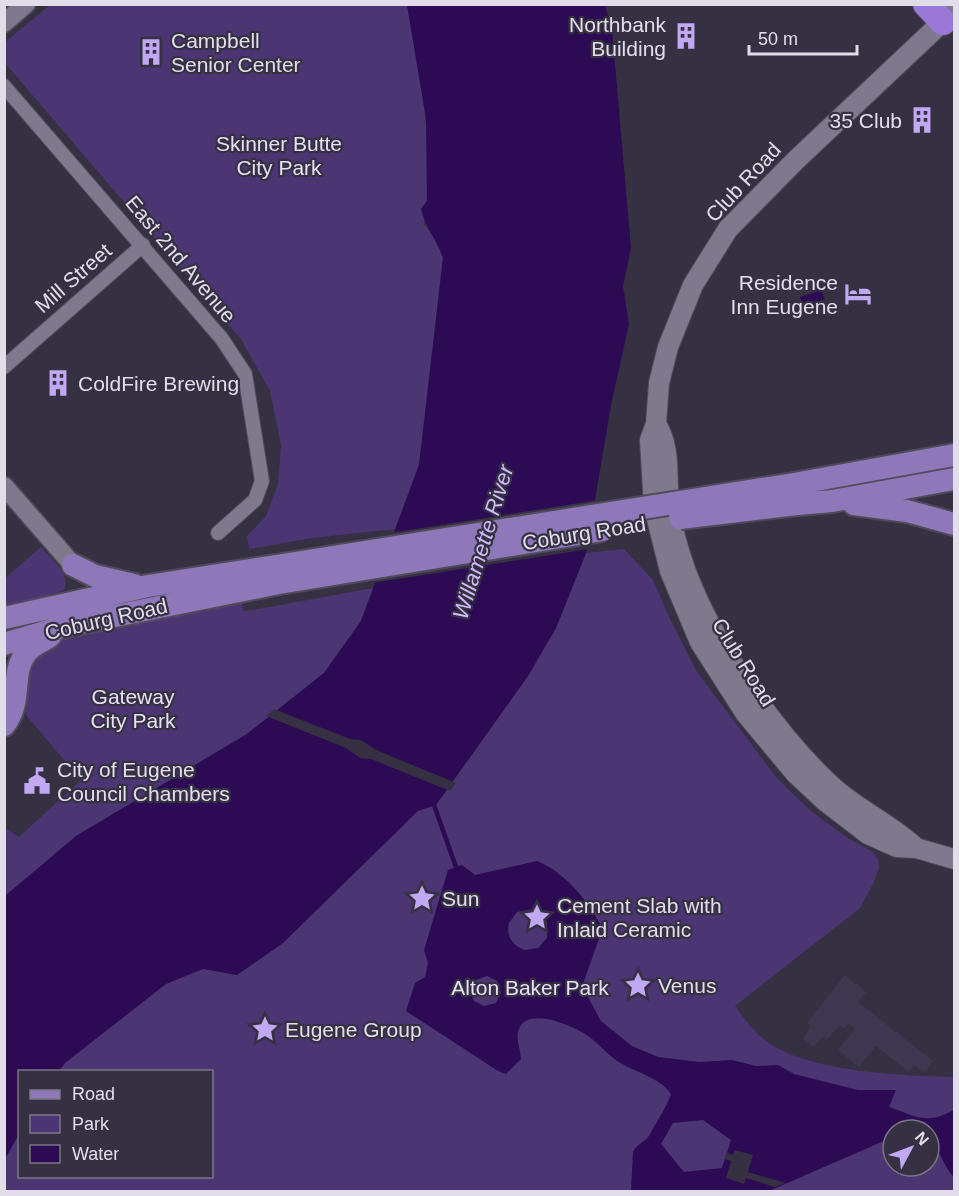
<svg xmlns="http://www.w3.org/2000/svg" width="959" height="1196" font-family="Helvetica,sans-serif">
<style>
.built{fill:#3f374f}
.green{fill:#4c3573;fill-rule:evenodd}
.water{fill:#2d0a54;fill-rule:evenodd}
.pier{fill:#353042}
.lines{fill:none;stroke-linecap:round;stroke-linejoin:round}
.stream{stroke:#2d0a54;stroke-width:4.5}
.minor-casing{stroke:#504b5a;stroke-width:16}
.tertiary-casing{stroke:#504b5a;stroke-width:21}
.secondary-casing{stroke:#504b5a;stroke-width:22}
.primary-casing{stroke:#504b5a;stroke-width:26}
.motorway-casing{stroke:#504b5a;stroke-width:28}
.minor{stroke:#7e798d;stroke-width:14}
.tertiary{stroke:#7e798d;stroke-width:18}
.secondary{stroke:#7e798d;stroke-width:20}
.primary{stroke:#8e78ba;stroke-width:22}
.motorway{stroke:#9978d8;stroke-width:26}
.primary-bridge-casing{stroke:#504b5a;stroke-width:26;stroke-linecap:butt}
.primary-bridge{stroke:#8e78ba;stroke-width:22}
.labels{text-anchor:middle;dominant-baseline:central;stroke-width:4.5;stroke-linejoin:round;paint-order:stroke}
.poi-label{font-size:21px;fill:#e1dee9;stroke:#353042;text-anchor:start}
.park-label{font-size:21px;fill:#e6e0f6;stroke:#353042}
.street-label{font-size:21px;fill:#e1dee9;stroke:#353042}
.water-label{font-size:22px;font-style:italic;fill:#cfbbfb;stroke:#353042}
</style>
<rect width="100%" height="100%" fill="#353042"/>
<path class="built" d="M845,975L866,992L858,1002L933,1061L924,1073L914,1065L909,1072L876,1046L859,1067L838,1050L855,1029L849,1023L844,1028L839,1025L827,1040L823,1036L814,1047L803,1038L811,1027L807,1023Z"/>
<path class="green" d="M50,5H407C422,76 434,151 424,224L436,239L443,258L419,465L395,529L312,538L249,549L247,536L266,516L278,484L281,445L270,391L241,339L5,63L4,43Z
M41,547C51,559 71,573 64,590L5,610L4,579Z
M624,549L653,580L671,621L697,672L776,777L811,811L846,837L873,852L878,859L879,868L873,884L860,908L735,1006C746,1021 757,1036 773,1046C817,1072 904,1076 954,1077V1191L5,1192L4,1159L19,1134L20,1176H212V1072L59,1071L64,1063L162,977L358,862L413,812L443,795L528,676L556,628L586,553ZM893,1130H929V1166H893Z
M373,588L361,621L324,673L247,734L80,834L5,896V828L19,837L81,780L26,715C31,678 25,652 68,638L242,603L243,611L252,610Z"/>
<path class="water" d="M407,5H605L612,30L631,248L623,286L629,324L611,405L586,553L556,628L528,676L436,805L418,811L283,943L237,975L203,969L166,984L65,1063L59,1071L20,1072L19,1134L5,1159V896L76,836L247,734L324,673L361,621L419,465L443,258C437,240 425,227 421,209L427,201L426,119Z
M821,290L825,299L803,307L800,297Z
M537,861C564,872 587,899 600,924L601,933L584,981V990L601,1021L632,1046L658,1057L700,1062L732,1060L756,1066L778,1065L794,1074L858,1090H896L889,1107C918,1117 926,1125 954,1110V1177C943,1167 943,1152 929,1144V1130H893V1137L769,1191H631L633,1152C637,1143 646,1142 650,1134C657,1121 666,1108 671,1094C660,1077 633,1072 616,1060C606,1053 598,1043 588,1036C574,1026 524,1004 518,1032C516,1040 521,1051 521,1059L506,1074L498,1071L406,1011L415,983L425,977L428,963L424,950L448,870L462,865L475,875ZM533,909L547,922V938L538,948L525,950C512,946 506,936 509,923L517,912ZM487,976L497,981L501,992L496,1003L484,1006L474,1001L470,990L476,980ZM703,1120L731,1140L722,1168L684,1172L661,1144L673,1123Z"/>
<path class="pier" d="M598,500L589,549L372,583L390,533Z
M274,709L350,739L361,740L374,749L456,783L450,791L371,759L360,758L346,748L266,716Z
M735,1150L753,1155L748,1172L786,1183L775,1187L746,1178L744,1184L726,1178L731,1161L725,1159L727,1153L733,1155Z"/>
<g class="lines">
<path class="stream" d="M433,802L457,870"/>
<defs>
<path id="minor" d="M4,86L222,339L245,374L262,481L255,500L218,533
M4,367L143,245"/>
<path id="tertiary" d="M4,23L26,4
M4,486L73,565"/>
<path id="secondary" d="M954,11L796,160L728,229L693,285L668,347L659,383L656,424L650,440L654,507L670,571L700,642L746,714L796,774L825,801L868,834L897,847L916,848L954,859
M656,424C671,447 666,476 669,503C671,525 678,549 685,569C712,643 777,737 835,789C860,811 892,825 916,848"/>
<path id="primary" d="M794,484L954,455
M797,504L832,501L954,479
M854,504L907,511L954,524
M73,565L95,576L134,585
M4,618L148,586L276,566
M4,644L65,626L279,583
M4,725C23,702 10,673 26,653C32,645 42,642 50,636"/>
<path id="motorway" d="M926,4L943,22"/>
</defs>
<use href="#minor" class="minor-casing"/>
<use href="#tertiary" class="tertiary-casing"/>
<use href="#secondary" class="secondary-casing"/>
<use href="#primary" class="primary-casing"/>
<use href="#motorway" class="motorway-casing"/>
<use href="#minor" class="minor"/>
<use href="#tertiary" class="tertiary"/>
<use href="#secondary" class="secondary"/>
<use href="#primary" class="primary"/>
<use href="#motorway" class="motorway"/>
<defs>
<path id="primary-bridge" d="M680,518L797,504
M276,566L794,484
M279,583L603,530"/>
</defs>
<use href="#primary-bridge" class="primary-bridge-casing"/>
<use href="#primary-bridge" class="primary-bridge"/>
</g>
<defs>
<symbol id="building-bare" viewBox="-9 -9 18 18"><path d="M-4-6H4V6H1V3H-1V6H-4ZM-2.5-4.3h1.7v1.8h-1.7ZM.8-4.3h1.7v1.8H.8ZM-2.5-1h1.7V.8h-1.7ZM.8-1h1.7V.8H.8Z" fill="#c0a8f3" stroke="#353042" stroke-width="2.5" paint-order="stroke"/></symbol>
<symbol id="hotel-bare" viewBox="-9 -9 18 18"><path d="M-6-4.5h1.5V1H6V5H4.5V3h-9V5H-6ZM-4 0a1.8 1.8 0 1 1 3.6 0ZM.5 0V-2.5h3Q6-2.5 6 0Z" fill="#c0a8f3" stroke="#353042" stroke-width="2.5" paint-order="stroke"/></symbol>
<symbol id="civic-bare" viewBox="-9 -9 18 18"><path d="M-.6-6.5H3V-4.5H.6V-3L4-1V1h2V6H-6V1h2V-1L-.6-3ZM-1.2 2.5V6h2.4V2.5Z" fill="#c0a8f3" stroke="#353042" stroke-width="2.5" paint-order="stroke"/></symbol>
<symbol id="sight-bare" viewBox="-9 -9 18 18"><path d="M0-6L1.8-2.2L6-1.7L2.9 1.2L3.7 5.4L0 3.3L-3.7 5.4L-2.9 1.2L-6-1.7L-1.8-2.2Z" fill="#c0a8f3" stroke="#353042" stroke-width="2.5" paint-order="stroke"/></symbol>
</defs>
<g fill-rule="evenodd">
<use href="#building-bare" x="667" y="17" width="38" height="38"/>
<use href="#building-bare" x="132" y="33" width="38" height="38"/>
<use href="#building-bare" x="903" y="101" width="38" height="38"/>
<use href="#hotel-bare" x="839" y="275" width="38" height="38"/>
<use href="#building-bare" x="39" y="364" width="38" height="38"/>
<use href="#civic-bare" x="18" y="762" width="38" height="38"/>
<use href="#sight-bare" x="403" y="879" width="38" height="38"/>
<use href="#sight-bare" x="518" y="898" width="38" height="38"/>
<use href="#sight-bare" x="619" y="966" width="38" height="38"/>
<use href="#sight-bare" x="246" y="1010" width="38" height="38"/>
</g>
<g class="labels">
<g class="poi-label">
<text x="666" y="24" text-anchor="end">Northbank<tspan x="666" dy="24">Building</tspan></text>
<text x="171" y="40">Campbell<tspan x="171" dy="24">Senior Center</tspan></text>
<text x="902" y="120" text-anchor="end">35 Club</text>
<text x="838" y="282" text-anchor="end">Residence<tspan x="838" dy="24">Inn Eugene</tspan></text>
<text x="78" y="383">ColdFire Brewing</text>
<text x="57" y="769">City of Eugene<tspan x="57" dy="24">Council Chambers</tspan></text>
<text x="442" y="898">Sun</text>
<text x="557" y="905">Cement Slab with<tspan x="557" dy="24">Inlaid Ceramic</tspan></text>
<text x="658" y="985">Venus</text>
<text x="285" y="1029">Eugene Group</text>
</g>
<g class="park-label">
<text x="279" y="143">Skinner Butte<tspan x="279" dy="24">City Park</tspan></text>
<text x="133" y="696">Gateway<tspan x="133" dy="24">City Park</tspan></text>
<text x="530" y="987">Alton Baker Park</text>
</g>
<g class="street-label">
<text transform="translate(743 182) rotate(-47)">Club Road</text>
<text transform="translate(181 259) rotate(50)">East 2nd Avenue</text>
<text transform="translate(73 278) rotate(-41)">Mill Street</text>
<text transform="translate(584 533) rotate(-9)">Coburg Road</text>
<text transform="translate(106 619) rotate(-13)">Coburg Road</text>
<text transform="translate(744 662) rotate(58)">Club Road</text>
</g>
<g class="water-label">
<text transform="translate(483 542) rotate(-73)">Willamette River</text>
</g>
</g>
<rect width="959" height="1196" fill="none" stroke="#e1dee9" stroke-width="12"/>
<rect x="18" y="1070" width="195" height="108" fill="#353042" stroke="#7a7685" stroke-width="1.5"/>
<rect x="30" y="1090" width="30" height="9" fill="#8e78ba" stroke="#7a7685" stroke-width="1.5"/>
<text x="72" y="1100" font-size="18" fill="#e1dee9">Road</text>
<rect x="30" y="1115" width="30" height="18" fill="#4c3573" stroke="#7a7685" stroke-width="1.5"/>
<text x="72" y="1130" font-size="18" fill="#e1dee9">Park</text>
<rect x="30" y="1145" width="30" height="18" fill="#2d0a54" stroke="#7a7685" stroke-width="1.5"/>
<text x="72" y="1160" font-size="18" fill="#e1dee9">Water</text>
<g transform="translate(911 1148) rotate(49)"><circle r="28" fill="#353042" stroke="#7a7685" stroke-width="1.5"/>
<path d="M0-4.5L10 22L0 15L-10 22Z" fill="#c0a8f3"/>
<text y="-9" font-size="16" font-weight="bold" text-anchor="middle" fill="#e1dee9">N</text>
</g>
<path d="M749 45v9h108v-9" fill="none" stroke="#e1dee9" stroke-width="3"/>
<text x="758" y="45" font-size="18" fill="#e1dee9" stroke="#353042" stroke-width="4.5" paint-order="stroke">50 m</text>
</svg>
